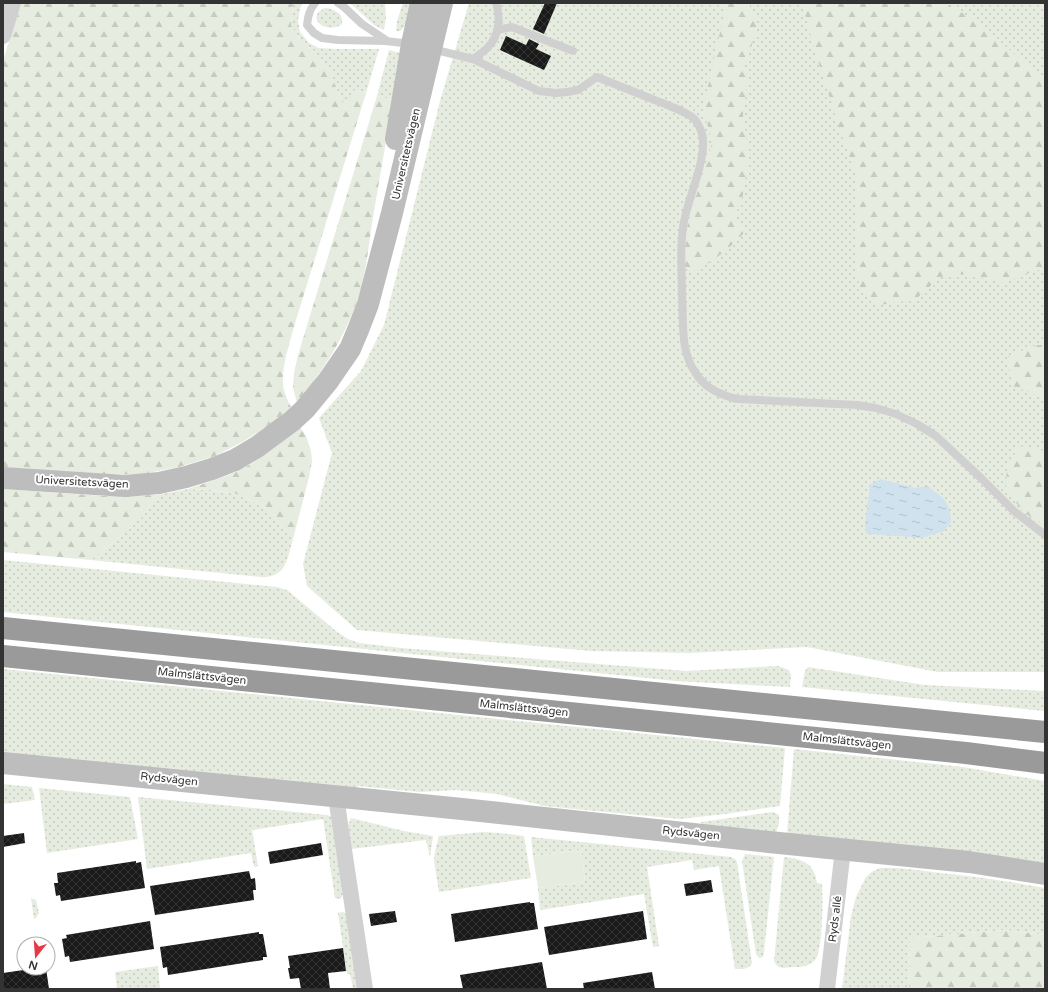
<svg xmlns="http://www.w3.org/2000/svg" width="1048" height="992" font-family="'Varela Round',sans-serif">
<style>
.grass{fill:url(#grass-dots)}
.forest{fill:url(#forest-firs)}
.garden{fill:#e6ecdf}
.water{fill:url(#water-ripples)}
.building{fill:url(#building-cross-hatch)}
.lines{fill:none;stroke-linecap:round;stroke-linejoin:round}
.lane{stroke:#d0d0d0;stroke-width:8}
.street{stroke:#d0d0d0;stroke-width:16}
.secondary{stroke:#bdbdbd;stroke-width:22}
.highway{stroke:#9a9a9a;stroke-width:22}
.labels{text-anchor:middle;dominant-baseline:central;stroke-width:4;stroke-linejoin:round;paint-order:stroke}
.street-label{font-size:11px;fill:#333;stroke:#fff}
</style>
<defs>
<pattern id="grass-dots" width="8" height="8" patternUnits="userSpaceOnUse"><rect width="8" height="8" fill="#e6ecdf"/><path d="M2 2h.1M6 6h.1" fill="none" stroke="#c6cbc0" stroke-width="1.8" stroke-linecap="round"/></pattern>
<pattern id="forest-firs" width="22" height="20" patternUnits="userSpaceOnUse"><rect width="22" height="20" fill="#e6ecdf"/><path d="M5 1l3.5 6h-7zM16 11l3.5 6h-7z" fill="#c6cbc0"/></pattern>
<pattern id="water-ripples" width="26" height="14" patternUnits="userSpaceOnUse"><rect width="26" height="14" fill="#cfe2ee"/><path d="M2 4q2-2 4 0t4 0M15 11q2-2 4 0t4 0" fill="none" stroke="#b2c2cd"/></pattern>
<pattern id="building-cross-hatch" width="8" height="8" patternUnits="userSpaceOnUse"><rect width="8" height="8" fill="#1a1a1a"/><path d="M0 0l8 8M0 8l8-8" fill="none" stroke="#333"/></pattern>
</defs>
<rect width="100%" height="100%" fill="#fff"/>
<path class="grass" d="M293,3H303L301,6L298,20L300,32L309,43L319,48L337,49H379L366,93L355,90L343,105L329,70L314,51L300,40L291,25Z
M350,3H385L386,18L384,30L374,25Z
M403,3H414L410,21L400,31H396L397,21Z
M469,3H1045V672H938L807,647L689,653L591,651L357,630L307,586L303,564L332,453L319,418L361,371L384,325L440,101Z
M325,8C334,8 346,15 341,25C324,34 305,17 325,8Z
M389,50L403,54L393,100L377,96Z
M188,489L211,490L237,494L268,509L293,539C289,552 287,573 271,576C268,577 264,577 261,577L91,560L121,536L141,518L157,495Z
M3,560L277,587L287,590L336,631L348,639L359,643L401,648L686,671L778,666L789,670L791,675L790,687L676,681L3,612Z
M808,667L925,685L1045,691V711L802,687L805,671Z
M3,669L785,748L780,806L725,814L680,819L544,806L497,794L456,790L420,792L358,786L357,790L3,754Z
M794,749L963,767L1045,781V865L787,834Z
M3,784L32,787L35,800L3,804Z
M39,788L130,797L138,839L47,853Z
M138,797L327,815L332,817L343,892L342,897L340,899L335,898L323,819L252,830L258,866L254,867L251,853L147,869Z
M773,812L779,815V823L776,833L702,825L701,822Z
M351,818L404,831L433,836L430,857L426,840L351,849L348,826Z
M483,832L499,833L524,836L531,878L439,892L434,861L435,851L439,836Z
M531,837L731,857L735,859L737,862L752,963C749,970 742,969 735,969L719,866L694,870L692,860L647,867L659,946L653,947L644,894L540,910L538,888L585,882L581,850L533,856Z
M745,854L774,857L764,952L763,957L759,958L756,954L742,861Z
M784,857C803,859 814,863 817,883L822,884C823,898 823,951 815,960C809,967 800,967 792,967C784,968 778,970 774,961Z
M880,868C898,867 915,870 932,872C970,876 1008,881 1045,888V935L1005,930L910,938L909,989H842L851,916L856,897L866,877L873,871Z
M31,898L36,900L39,913L36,918L34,919Z
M342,912L345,913L347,916L358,989H353L350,974H347L338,913Z
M158,966L160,989H117L115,972Z"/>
<path class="forest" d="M21,3H293L291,25L300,40L314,51L329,70L343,104L355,90L366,93L296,320C291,339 279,371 284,390C286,396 288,402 291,407L276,420L244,441L215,456L179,467L142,474L103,475L3,467V61Z
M723,3H749L758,26L745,66L748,79L743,115L749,155L743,195L735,217L746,231C730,248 711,264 690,273L684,265L687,227L712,143L707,123L702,113L725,10L722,8Z
M802,3H944L977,21L1045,81V270H1038L1023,275L1003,283L963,274L940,277L916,299L880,305L861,292L856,270L855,172L839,127L813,45Z
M377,96L393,100C386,141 379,182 372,223C368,249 366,276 357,301C344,339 322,372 297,403L293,388L294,373L298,355Z
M1045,344V399L1013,386L1007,357L1030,347Z
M300,427L306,436L311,451L312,461L309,477L293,539L268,509L237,494L211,490L188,489C202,484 216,480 229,475C256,464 278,445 300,427Z
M1020,446L1045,451V526L1023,512L1006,488L1007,465Z
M3,489L104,496L157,495L141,518L121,536L91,560L3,552Z
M1005,930L1045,935V989H909L910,938Z"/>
<path class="garden" d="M581,850L585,882L538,888L533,856Z"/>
<path class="water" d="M880,479L915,488L927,486C945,499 949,499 951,522L944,531L922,538L899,536L867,534L865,526L870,485Z"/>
<path class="building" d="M545,3H557L544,34L533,29Z
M506,36L526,45L529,39L539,44L536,49L551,56L544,70L500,50Z
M24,833L25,843L3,847V836Z
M321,843L323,855L270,864L268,852Z
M136,861V863L141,862L145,888L61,901L60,895L56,896L54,883H58L57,873Z
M249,871L251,879L255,878L256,890H253L254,900L155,915L150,886Z
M711,880L713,892L686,896L684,884Z
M530,902V903H534L538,929L455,942L451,914Z
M395,911L397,922L371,926L369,914Z
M643,911L647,939L549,955L544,927Z
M150,921L154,949L70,962L69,956L65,957L62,939L67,938L66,935Z
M259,932V934H263L267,957H263V960L168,975L167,967L163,968L160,947Z
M343,948L346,971L328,973L330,989H301L299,978L290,979L288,968H290L288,956Z
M542,962L547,989H463L460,975Z
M37,968H46L49,989H3V973Z
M652,972L655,989H584L583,983Z"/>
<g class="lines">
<path class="lane" d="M315,3C309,10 308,17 307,25L314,33L322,38L338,40L386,41L411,44
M338,3L344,7L362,24L386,40
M498,30L512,27L573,51
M432,49L473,59L539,91L556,93L567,92L578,90L597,77C612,83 627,89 642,95C653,100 691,112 696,121C700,127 703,133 703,141C704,164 690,194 685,217C679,242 682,270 682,296C683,313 682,330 685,347C687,356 690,365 695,372C704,388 720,395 737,399L857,405L876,408L896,414L917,424L936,436L981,478L1015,512L1045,535
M473,59C478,55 484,52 488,47C499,36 501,18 496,3"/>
<path class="street" d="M3,36L13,3
M336,797L365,989
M827,989L843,849"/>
<path class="secondary" d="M396,139L412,44L421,3
M3,478L125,486L159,483L186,477L212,469L235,460L257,447L292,421L305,409L328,381L350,349L358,330L368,304L392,213L442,3
M3,763L462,809L769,842L969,862L1045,874"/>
<path class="highway" d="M3,628L1045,732
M3,656L966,753L1045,763"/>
</g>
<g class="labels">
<g class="street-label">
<text transform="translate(406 154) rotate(-77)">Universitetsvägen</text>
<text transform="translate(82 482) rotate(3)">Universitetsvägen</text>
<text transform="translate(202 676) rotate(6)">Malmslättsvägen</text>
<text transform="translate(524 708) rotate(6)">Malmslättsvägen</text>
<text transform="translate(847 741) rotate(6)">Malmslättsvägen</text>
<text transform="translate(169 779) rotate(6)">Rydsvägen</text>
<text transform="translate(691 833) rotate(6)">Rydsvägen</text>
<text transform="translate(835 919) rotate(-83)">Ryds allé</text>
</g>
</g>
<rect width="1048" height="992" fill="none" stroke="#333333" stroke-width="8"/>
<g transform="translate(36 956) rotate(197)"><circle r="19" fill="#ffffff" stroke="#adadad"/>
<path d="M0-3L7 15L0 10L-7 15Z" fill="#e63946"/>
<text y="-6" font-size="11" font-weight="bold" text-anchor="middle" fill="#333333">N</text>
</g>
</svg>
